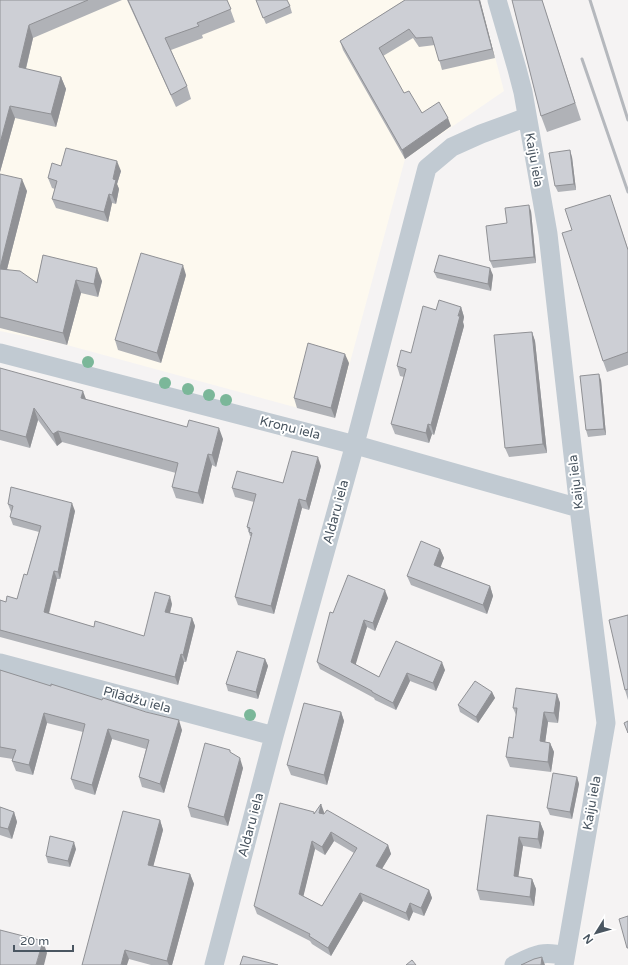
<svg xmlns="http://www.w3.org/2000/svg" width="628" height="965" font-family="'Varela Round',sans-serif">
<style>
.commercial{fill:#fdf9ef}
.lines{fill:none;stroke-linecap:round;stroke-linejoin:round}
.minor{stroke:#c1cad2;stroke-width:19}
.rail{stroke:#b5b8bd;stroke-width:3}
.tree{fill:#7bb799}
.wall{fill:#b0b2b7;fill-rule:evenodd}
.shaded-wall{fill:#909195}
.building{fill:#cdcfd5;stroke:#909195;fill-rule:evenodd}
.labels{text-anchor:middle;dominant-baseline:central;stroke-width:4;stroke-linejoin:round;paint-order:stroke}
.street-label{font-size:13px;fill:#4a5661;stroke:#fff}
</style>
<rect width="100%" height="100%" fill="#f5f3f3"/>
<path class="commercial" d="M3,0H480L504,91L405,159L335,418L67,345L0,331V1Z"/>
<g class="lines">
<path class="minor" d="M497,0L517,69L523,92L548,234L579,508L606,723L564,965
M0,353L363,447L579,508
M0,663L274,736
M214,965L274,736L355,444L427,168L452,147L481,134L527,117
M514,965C535,955 542,950 565,956"/>
<path class="rail" d="M590,0L628,120
M582,59L628,192"/>
</g>
<g class="tree">
<circle cx="88" cy="362" r="6"/>
<circle cx="165" cy="383" r="6"/>
<circle cx="188" cy="389" r="6"/>
<circle cx="209" cy="395" r="6"/>
<circle cx="226" cy="400" r="6"/>
<circle cx="250" cy="715" r="6"/>
</g>
<path class="wall" d="M0,0H122L33,38L26,69L61,77L66,89L56,127L15,118L0,172Z
M127,0H227L235,22L202,35L203,38L171,50L187,86L191,99L176,107Z
M256,0L290,6L292,13L266,24Z
M405,0H480L495,58L442,70L435,45L419,47L413,38L383,56L404,93L422,113L451,126L405,159L343,50L340,41Z
M512,0H542L581,120L547,132L541,116Z
M572,157L576,190L558,192L555,186Z
M61,166L121,171L117,184L119,189L116,204L112,203L108,222L56,208L52,199L55,189L52,188L48,178Z
M0,174L27,191L7,269L37,283L43,255L102,281L98,297L81,293L67,345L0,328Z
M614,207L628,249V365L607,372L603,361L572,230Z
M531,211L536,263L493,268L490,261L507,223Z
M434,272L493,275L491,291L437,278Z
M186,275L161,363L118,350L115,340Z
M461,307L464,317L463,322L464,326L434,435L432,434L429,443L395,434L391,424L404,377L400,376L397,366L411,353L436,310Z
M532,332L535,341L547,453L509,457L505,448Z
M349,363L335,418L297,408L294,398Z
M0,368L86,400L223,439L216,467L212,465L203,504L176,498L172,487L176,473L62,442L57,446L38,420L30,448L0,440Z
M601,380L606,435L588,437L586,430Z
M321,466L309,510L302,508L274,614L238,605L235,597L251,536H250L247,527L254,502L235,497L232,488L283,483Z
M8,504L75,511L60,579H57L49,614L94,627L144,636L172,604L170,613L192,618L195,626L186,662H184L178,685L0,637V600L6,602L17,599L27,575L39,532L13,525L10,517L11,512Z
M440,549L444,558L440,567L490,586L493,596L487,614L411,585L407,576Z
M388,598L375,631L367,627L355,664L379,677L396,641L445,670L436,691L410,681L396,710L375,700L374,698L320,669L317,662L333,613Z
M628,615V700L625,690Z
M265,659L268,666L258,699L228,691L226,684Z
M0,670L182,730L164,793L142,787L139,777L146,749L112,739L95,795L75,789L71,779L83,732L47,723L33,775L16,771L12,761L13,759L0,757Z
M492,692L495,698L478,723L460,712L458,705Z
M557,694L560,703L558,723L548,722L545,742L550,743L554,752L551,772L510,767L506,757L513,738L516,715L513,708Z
M341,712L344,721L327,785L291,775L287,765Z
M231,753L243,768L228,826L191,817L188,807Z
M577,777L579,784L572,819L550,815L547,808Z
M0,807L14,812L17,822L12,839L0,835Z
M324,812V814L388,845L391,854L382,869L429,890L432,898L424,916L413,912L409,921L363,901L331,956L312,944L310,941L257,914L254,906L315,813ZM334,841L354,853L322,906L303,896L315,849L325,855Z
M487,815L540,822L544,832L541,849L523,846L518,877L532,879L536,889L534,906L480,900L477,890Z
M160,820L163,830L153,866L190,874L194,884L172,965H151L129,959L82,965Z
M76,849L70,867L48,863L46,856Z"/>
<path class="shaded-wall" d="M479,0H480L495,58L492,49Z
M29,25L33,38L23,80L19,67Z
M61,77L66,89L56,127L51,114Z
M10,106L15,118L0,172V143Z
M448,118L451,126L405,159L402,150Z
M570,150L572,157L576,190L574,184Z
M117,161L121,171L117,184L119,189L116,204L112,195L113,179Z
M22,179L27,191L4,281L0,268Z
M109,194L112,203L108,222L104,212Z
M529,205L531,211L536,263L534,257Z
M183,265L186,275L161,363L157,353Z
M97,268L102,281L98,297L94,284Z
M490,268L493,275L491,291L488,284Z
M76,280L81,293L67,345L63,333Z
M461,307L464,317L463,322L464,326L434,435L431,425Z
M532,332L535,341L547,453L543,444Z
M345,354L349,363L335,418L331,408Z
M599,374L601,380L606,435L604,429Z
M83,391L87,402L81,398Z
M34,408L38,420L30,448L26,437Z
M428,424L432,434L429,443L426,433Z
M219,428L223,439L216,467L212,455Z
M58,431L62,442L57,446L53,434Z
M208,454L212,465L203,504L198,493Z
M318,457L321,466L309,510L306,501Z
M299,499L302,508L274,614L271,606Z
M72,503L75,511L60,579L58,572Z
M440,549L444,558L438,574L434,565Z
M54,571L57,579L47,620L44,612Z
M490,586L493,596L487,614L483,605Z
M385,590L388,598L375,631L373,623Z
M170,596L172,604L168,620L165,612Z
M192,618L195,626L186,662L183,655Z
M364,620L367,627L354,670L351,662Z
M181,654L184,662L178,685L175,677Z
M265,659L268,666L258,699L256,692Z
M442,662L445,670L436,691L433,683Z
M407,673L410,681L396,710L393,703Z
M492,692L495,698L478,723L476,717Z
M557,694L560,703L558,723L554,713Z
M341,712L344,721L327,785L324,775Z
M544,712L548,722L544,751L540,741Z
M44,713L47,723L33,775L29,765Z
M179,720L182,730L164,793L160,784Z
M108,729L112,739L95,795L92,785Z
M550,743L554,752L551,772L548,762Z
M240,758L243,768L228,826L224,817Z
M577,777L579,784L572,819L570,812Z
M321,804L324,812L322,821L319,813Z
M14,812L17,822L12,839L8,829Z
M160,820L163,830L151,875L148,865Z
M540,822L544,832L541,849L538,839Z
M331,832L334,841L325,855L322,847Z
M519,837L523,846L517,886L514,876Z
M312,841L315,849L302,902L299,894Z
M74,842L76,849L70,867L68,861Z
M388,845L391,854L378,875L376,866Z
M190,874L194,884L172,965H169L167,961Z
M532,879L536,889L534,906L530,897Z
M429,890L432,898L424,916L421,908Z
M360,893L363,901L331,956L328,948Z
M410,903L413,912L409,921L406,913Z
M43,941L47,953L44,965H36Z
M125,950L129,959L127,965H121Z
M542,957L545,965H541Z"/>
<path class="building" d="M0,0H88L29,25L19,67L61,77L51,114L10,106L0,143Z
M128,0H227L231,9L197,23L199,26L165,38L187,86L171,95Z
M256,0H287L290,6L263,18Z
M405,0H479L492,49L439,61L432,37L416,38L409,29L379,48L404,93L409,91L422,113L439,102L448,118L402,150L340,41Z
M512,0H542L575,103L541,116Z
M66,148L117,161L113,179L116,180L112,195L109,194L104,212L52,199L57,181L48,178L52,163L61,166Z
M570,150L574,184L555,186L549,153Z
M0,174L22,179L0,268Z
M610,195L628,250V352L603,361L562,233L572,230L565,209Z
M529,205L534,257L490,261L486,226L507,223L505,208Z
M141,253L183,265L157,353L115,340Z
M43,255L97,268L94,284L76,280L63,333L0,317V269L20,271L37,283Z
M439,255L490,268L488,284L434,272Z
M439,300L461,307L458,316H460L431,425L428,424L426,433L391,424L406,369L397,366L401,350L411,353L423,306L436,310Z
M532,332L543,444L505,448L494,335Z
M308,343L345,354L331,408L294,398Z
M0,368L83,391L81,398L187,427L189,420L219,428L212,455L208,454L198,493L172,487L178,463L58,431L53,434L34,408L26,437L0,430Z
M599,374L604,429L586,430L580,376Z
M292,451L318,457L306,501L299,499L271,606L235,597L252,533L249,532L250,528L247,527L256,494L232,488L237,471L283,483Z
M11,487L72,503L58,572L54,571L44,612L94,627L95,621L144,636L155,592L170,596L165,612L192,618L183,655L181,654L175,677L0,630V600L6,602L7,596L17,599L24,574L27,575L41,526L10,517L13,506L8,504Z
M421,541L440,549L434,565L490,586L483,605L407,576Z
M348,575L385,590L373,623L364,620L351,662L379,677L396,641L442,662L433,683L407,673L393,703L372,692V691L317,662L330,612L333,613Z
M628,615V689L625,690L609,620Z
M237,651L265,659L256,692L226,684Z
M0,670L51,686V684L102,700L103,698L146,712L179,720L160,784L139,777L149,740L108,729L92,785L71,779L85,724L44,713L29,765L12,761L16,750L0,747Z
M475,681L492,692L476,717L458,705Z
M516,688L557,694L554,713L544,712L540,741L550,743L548,762L506,757L509,737L513,738L517,708H513Z
M304,703L341,712L324,775L287,765Z
M628,721V733L624,723Z
M205,743L230,750V752L240,758L224,817L188,807Z
M553,773L577,777L570,812L547,808Z
M280,803L314,812V814L321,804L319,813L324,814L327,810L388,845L376,866L429,890L421,908L410,903L406,913L360,893L328,948L309,936L310,934L254,906ZM331,832L357,848L322,906L299,894L312,841L322,847Z
M0,807L14,812L8,829L0,827Z
M123,811L160,820L148,865L190,874L167,961L125,950L121,965H82Z
M487,815L540,822L538,839L519,837L514,876L532,879L530,897L477,890Z
M50,836L74,842L68,861L46,856Z
M628,916V948H627L619,919Z
M0,930L43,941L36,965H0Z
M243,956L278,965H240Z
M542,957L541,965H521L534,959Z
M412,960L416,965H406Z"/>
<g class="labels">
<g class="street-label">
<text transform="translate(534 160) rotate(80)">Kaiju iela</text>
<text transform="translate(290 428) rotate(14)">Kroņu iela</text>
<text transform="translate(576 482) rotate(-97)">Kaiju iela</text>
<text transform="translate(336 512) rotate(-75)">Aldaru iela</text>
<text transform="translate(137 700) rotate(15)">Pīlādžu iela</text>
<text transform="translate(592 803) rotate(-80)">Kaiju iela</text>
<text transform="translate(251 825) rotate(-75)">Aldaru iela</text>
</g>
</g>
<g transform="translate(596 933) rotate(233)" stroke="#ffffff" stroke-width="3" paint-order="stroke">
<path d="M0-3L7 15L0 10L-7 15Z" fill="#4a5661"/>
<text y="-6" font-size="11" font-weight="bold" text-anchor="middle" fill="#4a5661">N</text>
</g>
<path d="M14 945v6h59v-6" fill="none" stroke="#4a5661" stroke-width="2"/>
<text x="20" y="945" font-size="12" fill="#4a5661" stroke="#ffffff" stroke-width="3" paint-order="stroke">20 m</text>
</svg>
